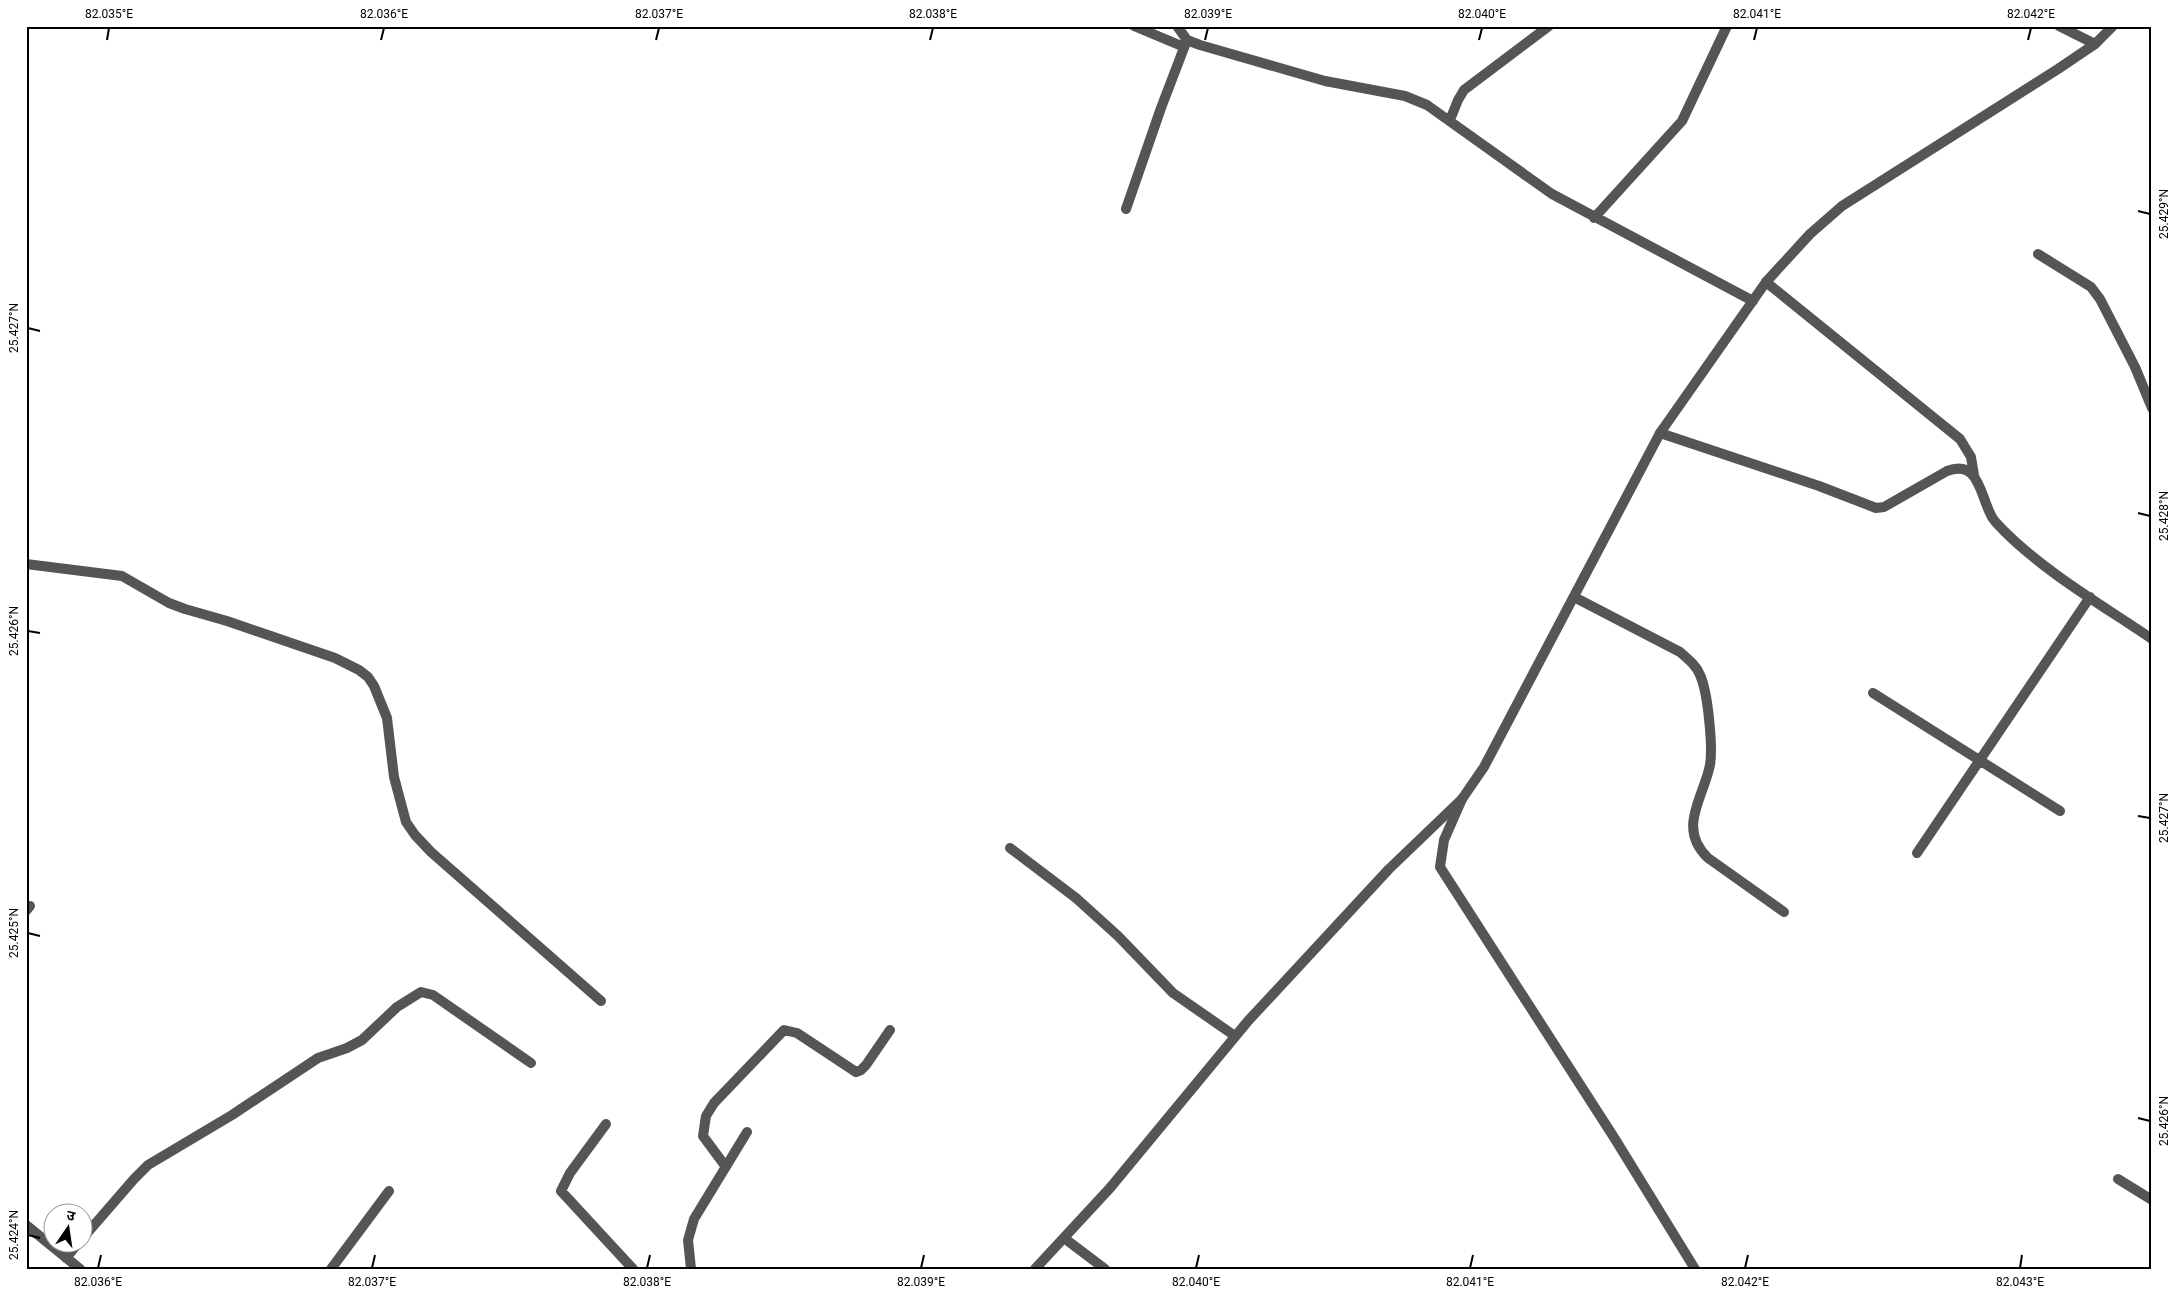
<svg xmlns="http://www.w3.org/2000/svg" width="2178" height="1295" font-family="Roboto,'Noto Sans Devanagari',sans-serif">
<style>
.lines{fill:none;stroke-linecap:round;stroke-linejoin:round}
.minor{stroke:#555;stroke-width:10}
.tertiary{stroke:#555;stroke-width:10}
.ticks{fill:none;stroke:#000;stroke-width:2}
.neatline{fill:none;stroke:#000;stroke-width:2}
.ticks-label{font-size:12px;text-anchor:middle;fill:#000}
</style>
<rect width="100%" height="100%" fill="#fff"/>
<g class="lines">
<path class="minor" d="M1134,26L1184,47
M1177,26L1187,40L1200,45L1325,81L1405,96L1427,105L1552,194L1753,301
M2059,26L2095,44
M1450,120L1458,100L1464,90L1549,26
M1126,209L1161,108L1187,40
M1594,218L1682,121L1727,26
M2038,254L2091,287L2100,299L2135,367L2152,408
M1766,282L1960,439L1971,457L1974,475
M1660,433L1819,486L1876,508L1884,507L1947,471C1979,459 1980,495 1991,515C1993,521 1999,525 2003,530C2046,573 2102,605 2152,639
M26,564L122,576L169,603L185,609L227,621L335,658L359,670L368,677L374,686L387,718L394,777L406,822L415,835L431,852L601,1001
M1574,597L1680,652C1688,659 1696,665 1700,675C1708,692 1713,747 1710,765C1703,799 1677,828 1708,858L1784,912
M1873,693L2060,811
M1462,799L1444,840L1440,867L1615,1139L1695,1269
M1010,848L1076,898L1118,936L1173,993L1235,1036
M1917,853L2090,597
M26,911L30,906
M606,1124L570,1173L561,1191L633,1269
M726,1167L703,1136L706,1116L714,1103L784,1030L797,1033L856,1072L861,1070L866,1065L890,1030
M2118,1179L2152,1200
M26,1225L80,1269
M1064,1238L1105,1269
M82,1239L134,1179L148,1165L232,1115L318,1058L347,1048L362,1040L397,1007L421,992L433,995L531,1063
M66,1258L79,1242
M331,1269L389,1191
M691,1269L688,1240L694,1219L747,1132"/>
<path class="tertiary" d="M1035,1269L1110,1188L1248,1021L1389,869L1462,799L1484,767L1660,433L1766,282L1810,234L1842,206L2058,69L2095,44L2113,26"/>
</g>
<path class="ticks" d="M107,40L109,28M381,40L384,28M656,40L659,28M930,40L933,28M1205,40L1208,28M1479,40L1482,28M1754,40L1757,28M2028,40L2031,28M2138,211L2150,214M28,328L40,331M2138,513L2150,516M28,631L40,633M2138,816L2150,818M28,933L40,936M2138,1118L2150,1121M28,1235L40,1238M98,1268L101,1255M372,1268L375,1255M647,1268L650,1255M921,1268L924,1255M1196,1268L1199,1255M1470,1268L1473,1255M1745,1268L1748,1255M2020,1268L2022,1255"/>
<rect width="2178" height="1295" fill="none" stroke="#ffffff" stroke-width="55"/>
<g transform="translate(68 1228) rotate(13)"><circle r="24" fill="#ffffff" stroke="#999999"/>
<path d="M0-4L9 19L0 12L-9 19Z" fill="#000000"/>
<text y="-8" font-size="14" font-weight="bold" text-anchor="middle" fill="#000000">उ</text>
</g>
<rect x="28" y="28" width="2122" height="1240" class="neatline"/>
<g class="ticks-label">
<text x="109" y="18">82.035°E</text>
<text x="384" y="18">82.036°E</text>
<text x="659" y="18">82.037°E</text>
<text x="933" y="18">82.038°E</text>
<text x="1208" y="18">82.039°E</text>
<text x="1482" y="18">82.040°E</text>
<text x="1757" y="18">82.041°E</text>
<text x="2031" y="18">82.042°E</text>
<text transform="translate(2164 214) rotate(-90)" y="4">25.429°N</text>
<text transform="translate(14 328) rotate(-90)" y="4">25.427°N</text>
<text transform="translate(2164 516) rotate(-90)" y="4">25.428°N</text>
<text transform="translate(14 631) rotate(-90)" y="4">25.426°N</text>
<text transform="translate(2164 818) rotate(-90)" y="4">25.427°N</text>
<text transform="translate(14 933) rotate(-90)" y="4">25.425°N</text>
<text transform="translate(2164 1121) rotate(-90)" y="4">25.426°N</text>
<text transform="translate(14 1235) rotate(-90)" y="4">25.424°N</text>
<text x="98" y="1286">82.036°E</text>
<text x="372" y="1286">82.037°E</text>
<text x="647" y="1286">82.038°E</text>
<text x="921" y="1286">82.039°E</text>
<text x="1196" y="1286">82.040°E</text>
<text x="1470" y="1286">82.041°E</text>
<text x="1745" y="1286">82.042°E</text>
<text x="2020" y="1286">82.043°E</text>
</g>
</svg>
